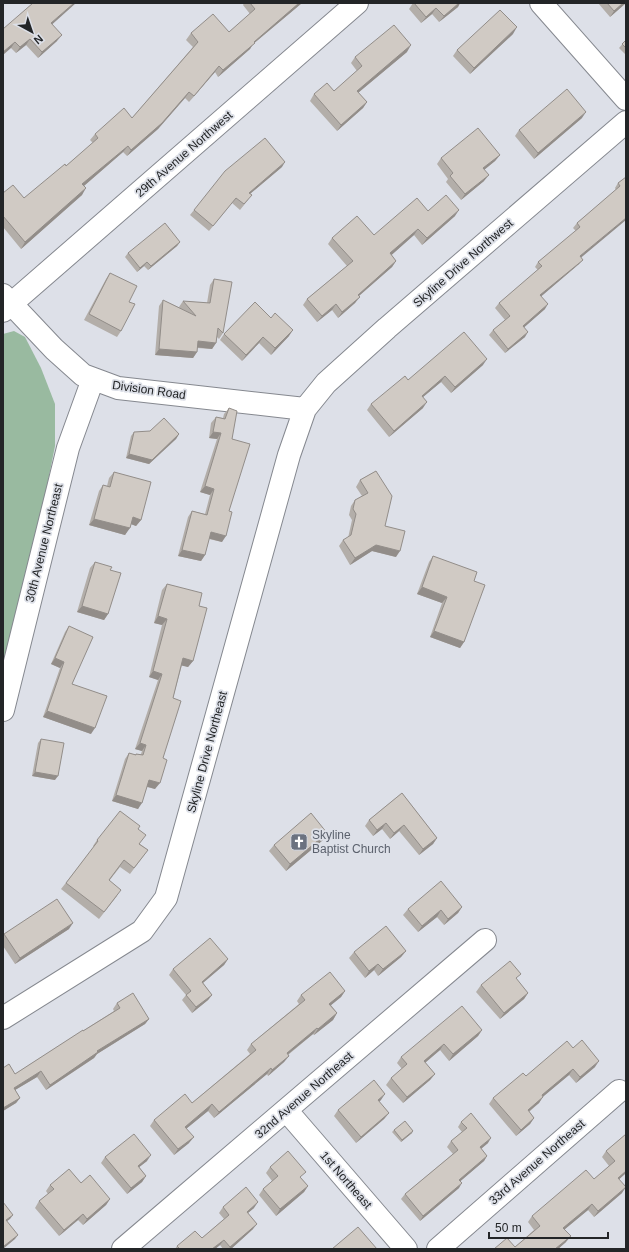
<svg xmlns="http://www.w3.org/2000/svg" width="629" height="1252" font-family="Helvetica,sans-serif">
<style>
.green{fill:#99baa0}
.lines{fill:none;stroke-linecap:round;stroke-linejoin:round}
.minor-casing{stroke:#85888f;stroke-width:24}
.minor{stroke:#fff;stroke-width:22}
.wall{fill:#b3aea9}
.shaded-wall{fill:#928d89}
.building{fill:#d0cac4;stroke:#928d89}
.labels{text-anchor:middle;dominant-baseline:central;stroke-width:3.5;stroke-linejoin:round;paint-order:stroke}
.street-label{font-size:12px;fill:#232527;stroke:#dde0e8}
.worship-label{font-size:12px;fill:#5b616d;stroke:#dde0e8;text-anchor:start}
</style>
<rect width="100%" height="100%" fill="#dde0e8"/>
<path class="green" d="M14,331L25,337L41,368L55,404V446L46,491L3,664V334Z"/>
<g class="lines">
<defs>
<path id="minor" d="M541,3L626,99
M3,295L54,349L83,375L118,388L305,409
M3,311L357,3
M3,710L68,448L93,379
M3,1018L142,931L166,898L289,455L305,409L326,383L387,328L626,122
M286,1110L406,1249
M123,1249L485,940
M438,1249L619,1091"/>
</defs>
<use href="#minor" class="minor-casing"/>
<use href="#minor" class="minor"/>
</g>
<path class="wall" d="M244,3H302L253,44L250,49L218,77L215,72L189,102L185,98L158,129L127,156L123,152L84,186L82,195L21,249L3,227V193L24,198L66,166L93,143L90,140L95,134L132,118L193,47L186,40L191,33L229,32L250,14L243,5Z
M413,3H460L458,7L439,22L432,14L421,23L409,9Z
M598,3H626L610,17Z
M52,24L57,41L38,58L26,45L16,53L11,48L3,29Z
M513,34L470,74L453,56L457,50Z
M626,40V55L619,48Z
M407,52L358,93L367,102L363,108L337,131L310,101L314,94L334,91L357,71L351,63L355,57Z
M582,118L534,159L515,136L519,130Z
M500,155L495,161L484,170V181L461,200L446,182L448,179L437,164L441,158Z
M282,167L250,194L248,200L240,210L232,203L209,231L190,215L194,210Z
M626,177L581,257L579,264L541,296L545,309L524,327L525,337L505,353L489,335L493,330L505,320L495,308L499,303L538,270L535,267L538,262L576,231L573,228L577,223L616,190L615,188L618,183Z
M428,211L455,216L422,245L414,235L391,255L396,261L392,267L359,296L355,303L338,318L332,310L317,322L303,305L307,299L347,266L328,244L332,238L374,235Z
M180,242L177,246L148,270L144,266L137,272L125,257L128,253Z
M110,273L129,302L121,331L117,337L84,320L106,279Z
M214,279L223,333L219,339L217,337L216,343L212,349L197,348V352L193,358L155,355L159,306L163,300L180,308L179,307L183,301L207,303L210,285Z
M224,334L289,336L271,355L259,343L242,361L220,340Z
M483,365L451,393L441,382L423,397V408L389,437L367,410L371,404L408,380Z
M229,408L232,439L229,511L222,542L209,539L205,555L201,561L178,556L188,517L192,511L205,514L210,495L200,492L217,439L209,438L211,423L216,417L223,418L224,414Z
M134,432L179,434L176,439L149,464L126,458L131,436Z
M376,471L385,526L396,557L372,551L350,565L339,546L343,540L348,538L352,520L349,515L351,506L355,500L362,496L356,487L360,480Z
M114,472L141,520L136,526L131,524L125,535L89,525L99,491L103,485L107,486L109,478Z
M433,556L474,581L464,642L460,648L430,637L442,603L417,594L429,562Z
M95,562L110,570L108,614L104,620L77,612L90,568Z
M167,584L199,606L193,661L188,667L182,665L173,698L163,758L155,789L147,787L138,809L112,801L125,759L129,753L135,755L136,754H141L142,751L135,749L158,680L149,677L162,625L154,623L162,590Z
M69,626L72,684L91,734L43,717L60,668L51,664L65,632Z
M41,739L55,780L32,776L38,743Z
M402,793L437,838L433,844L419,855L399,831L390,839L382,829L373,836L365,826L369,820Z
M138,829L140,844L148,850L130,874L120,867L109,881L117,896L99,919L61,889L94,847L93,846L97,840Z
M323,840L286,871L269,851L274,845Z
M462,907L458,913L444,925L437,917L418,932L403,915L408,909Z
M69,929L15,964L3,946V935L4,934Z
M406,951L401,957L378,976L374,970L365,978L349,958L354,952Z
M228,959L224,965L203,983L212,995L208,1000L192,1013L182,1000L186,995L169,975L173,969Z
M481,985L528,993L524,999L500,1019L476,992Z
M345,991L341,997L331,1005L337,1013L333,1020L314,1035L313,1034L288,1055L289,1056L284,1062L268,1076L267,1074L214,1118L208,1111L187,1128L189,1143L174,1155L150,1126L154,1120L192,1103L250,1054L247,1050L251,1044L299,1004L297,1001L301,995Z
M117,1003L149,1019L145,1024L97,1054L94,1058L46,1090L37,1077L15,1090L20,1098L16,1103L3,1111V1068L15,1074L114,1011L113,1009Z
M482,1030L478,1036L449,1061L440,1050L425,1063L435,1074L430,1080L403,1103L386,1085L391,1078L402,1069L397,1063L401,1057Z
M573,1048L595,1067L576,1083L569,1075L543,1096L539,1103L529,1112L534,1118L530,1124L516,1136L489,1104L493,1098L526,1076Z
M381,1100L379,1102L389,1113L384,1119L356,1143L334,1116L338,1110Z
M461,1122L488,1143L481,1149L487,1156L484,1161L460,1181L459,1188L420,1221L401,1199L405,1194L453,1154L447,1147L451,1141L462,1132L458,1127Z
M394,1130L412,1133L401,1142L392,1132Z
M626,1134V1173L619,1179L622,1193L594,1217L588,1210L565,1229L566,1242L558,1249H494L515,1247L534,1230L528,1222L532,1216L594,1179L609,1166L602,1157L606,1151Z
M105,1157L147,1161L139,1167L146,1176L142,1182L127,1194L101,1163Z
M270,1167L301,1178L308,1186L304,1192L276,1216L259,1195L263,1189L272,1181L266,1173Z
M81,1183L110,1199L106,1205L83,1225L78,1220L59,1236L35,1208L39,1201L48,1194L46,1191L50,1185Z
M223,1207L254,1208L248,1213L253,1229L231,1249H223L220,1245L215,1249H175L177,1246L202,1238L224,1219L219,1213Z"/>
<path class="shaded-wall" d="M74,3H76L47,29L51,23Z
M299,3H302L253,44L250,49L218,77L223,70L254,42Z
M459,3H460L458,7L439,22L444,16Z
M623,3H626L610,17L614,11Z
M436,8L432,14L421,23L426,17Z
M517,27L513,34L470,74L474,68Z
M62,35L57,41L38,58L42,52Z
M30,39L26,45L16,53L20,47Z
M15,42L11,48L3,55V52Z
M411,45L407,52L353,97L357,91Z
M219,66L215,72L189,102Z
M189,92L185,98L158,129L127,156L131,150Z
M367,102L363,108L337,131L341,125Z
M586,112L582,118L534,159L538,153Z
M128,146L123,152L78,191L82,184Z
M500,155L495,161L479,174L483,168Z
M285,162L282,167L245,198L249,193Z
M489,175L484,181L461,200L465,194Z
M86,188L82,195L21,249L25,242Z
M459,210L455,216L422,245L427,238Z
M626,218V220L577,261L580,256Z
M418,229L414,235L386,260L390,253Z
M180,242L177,246L148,270L151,266Z
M583,260L579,264L537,300L540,295Z
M396,261L392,267L353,301L358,295Z
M147,262L144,266L137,272L140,268Z
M360,297L355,303L338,318L342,312Z
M336,304L332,310L317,322L322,316Z
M548,304L545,309L520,331L523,326Z
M293,330L289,336L271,355L275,348Z
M528,332L525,337L505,353L508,349Z
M263,337L259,343L242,361L246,355Z
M198,341L216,343L212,349L194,347Z
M159,349L197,352L193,358L155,355Z
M487,359L483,365L451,393L455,387Z
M445,376L441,382L417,402L422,396Z
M427,402L423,408L389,437L394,431Z
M213,432L221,433L217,439L209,438Z
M179,434L176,439L149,464L126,458L129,454Z
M205,486L214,489L210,495L200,492Z
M133,517L141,520L136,526L128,523Z
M94,519L130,528L125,535L89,525Z
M211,532L226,536L222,542L207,538Z
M376,545L400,551L396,557L372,551L350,565L355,558Z
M182,550L205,555L201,561L178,556Z
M422,587L447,597L442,603L417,594Z
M82,606L108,614L104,620L77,612Z
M158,616L167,619L162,625L154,623Z
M434,631L464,642L460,648L430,637Z
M55,658L64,662L60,668L51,664Z
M183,658L193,661L188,667L179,665Z
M153,671L162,674L158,680L149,677Z
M47,711L95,728L91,734L43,717Z
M140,743L146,745L142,751L135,749Z
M35,772L58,776L55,780L32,776Z
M149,780L160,783L155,789L145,786Z
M116,795L142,803L138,809L112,801Z
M386,823L382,829L373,836L377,830Z
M404,825L399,831L390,839L394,833Z
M327,833L323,840L286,871L290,864Z
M437,838L433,844L419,855L423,849Z
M462,907L458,913L444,925L448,919Z
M441,910L437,917L418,932L422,926Z
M73,923L69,929L15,964L20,958Z
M406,951L401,957L378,976L383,969Z
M228,959L224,965L198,987L202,982Z
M378,964L374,970L365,978L369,971Z
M345,991L341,997L325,1010L329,1004Z
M528,993L524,999L500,1019L504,1013Z
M212,995L208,1000L192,1013L196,1007Z
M337,1013L333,1020L314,1035L318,1029Z
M149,1019L145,1024L97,1054L94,1058L46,1090L50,1085L97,1051Z
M317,1028L313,1034L282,1059L287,1053Z
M482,1030L478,1036L449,1061L453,1054Z
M444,1044L440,1050L420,1067L424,1061Z
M289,1056L284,1062L268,1076L272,1070Z
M599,1061L595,1067L576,1083L580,1077Z
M271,1068L267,1074L214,1118L219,1112Z
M573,1069L569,1075L538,1101L542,1095Z
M41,1071L37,1077L10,1093L14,1088Z
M435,1074L430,1080L403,1103L407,1097Z
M385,1094L381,1100L374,1106L378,1100Z
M543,1097L539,1103L523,1116L528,1110Z
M20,1098L16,1103L3,1111V1108Z
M212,1104L208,1111L181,1133L185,1127Z
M389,1113L384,1119L356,1143L361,1137Z
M534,1118L530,1124L516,1136L521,1130Z
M413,1131L412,1133L401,1142L402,1140Z
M194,1137L189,1143L174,1155L178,1149Z
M491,1138L488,1143L476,1153L480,1147Z
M151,1155L147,1161L133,1172L138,1166Z
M487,1156L484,1161L456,1185L459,1180Z
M626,1171V1173L614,1184L618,1178Z
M146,1176L142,1182L127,1194L131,1188Z
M462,1183L459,1188L420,1221L423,1216Z
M308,1186L304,1192L276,1216L280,1209Z
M626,1187L622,1193L594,1217L598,1211Z
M110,1199L106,1205L83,1225L87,1219Z
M258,1202L254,1208L243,1217L247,1212Z
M592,1204L588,1210L559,1234L563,1228Z
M83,1214L78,1220L59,1236L64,1230Z
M13,1215L10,1219L3,1224L6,1220Z
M257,1224L253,1229L231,1249H229L230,1247Z
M18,1235L15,1239L3,1249L4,1246Z
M571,1236L566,1242L558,1249H555Z
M224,1240L220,1245L215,1249H212Z"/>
<path class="building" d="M33,3H74L51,23L62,35L42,52L30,39L20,47L15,42L3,52V29Z
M250,3H299L254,42L255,43L223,70L219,66L194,96L189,92L162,123L131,150L128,146L82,184L86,188L25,242L3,216V193L13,185L24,198L65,164L66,166L98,138L95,134L124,108L132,118L198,42L191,33L213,14L229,32L255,9Z
M414,3H459L444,16L436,8L426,17Z
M607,3H623L614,11Z
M500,10L517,27L474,68L457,50Z
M394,25L411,45L357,91L367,102L341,125L314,94L327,83L334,91L362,66L355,57Z
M626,40V48L622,44Z
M567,89L586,112L538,153L519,130Z
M478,128L500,155L483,168L489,175L465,194L450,176L453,173L441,158Z
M265,138L285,162L249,193L252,195L244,204L236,198L213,226L194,210L225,171Z
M626,177V218L580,256L583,260L540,295L548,304L523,326L528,332L508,349L493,330L510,316L499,303L542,266L538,262L580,227L577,223L620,186L618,183Z
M446,195L459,210L427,238L418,229L390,253L396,261L358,295L360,297L342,312L336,304L322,316L307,299L353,261L332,238L357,216L374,235L417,198L428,211Z
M165,223L180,242L151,266L147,262L140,268L128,253Z
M110,273L137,286L129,302L135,304L121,331L89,314Z
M214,279L232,282L223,333L218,328L216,343L198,341L197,352L159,349L163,300L196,316L183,301L210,303Z
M255,302L271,318L275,313L293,330L275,348L263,337L246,355L224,334Z
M464,332L487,359L455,387L445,376L422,396L427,402L394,431L371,404L405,376L408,380Z
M229,408L237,411L232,439L250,444L229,511L232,512L226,536L211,532L205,555L182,550L192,511L207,515L214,489L205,486L221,433L213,432L216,417L225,419Z
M164,418L179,434L152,460L129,454L134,432L150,431Z
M376,471L392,496L385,526L405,531L400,551L376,545L355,558L343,540L351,535L356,514L353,509L355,500L368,493L360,480Z
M114,472L151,482L141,520L133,517L130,528L94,519L103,485L110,487Z
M433,556L477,572L474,581L485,585L464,642L434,631L447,597L422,587Z
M95,562L112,567L110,570L121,573L108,614L82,606Z
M167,584L202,593L199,606L207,608L193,661L183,658L173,698L181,701L163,758L167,760L160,783L149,780L142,803L116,795L129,753L136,755V754L143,755L146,745L140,743L162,674L153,671L167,619L158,616Z
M69,626L93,637L72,684L107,696L95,728L47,711L64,662L55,658Z
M41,739L64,743L58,776L35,772Z
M402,793L437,838L423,849L404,825L394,833L386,823L377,830L369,820Z
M120,811L140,826L138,829L146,835L139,844L148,850L134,868L124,860L109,880L121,890L104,912L66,883L98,841L97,840Z
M311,813L327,833L290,864L274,845Z
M441,881L462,907L448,919L441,910L422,926L408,909Z
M57,899L73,923L20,958L4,934Z
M386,926L406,951L383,969L378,964L369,971L354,952Z
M210,938L228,959L202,982L212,995L196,1007L186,995L191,991L173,969Z
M510,961L521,974L516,978L528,993L504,1013L481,985Z
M330,972L345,991L329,1004L337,1013L318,1029L317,1028L287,1053L289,1056L272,1070L271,1068L219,1112L212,1104L185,1127L194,1137L178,1149L154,1120L185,1094L192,1103L256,1050L251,1044L305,1000L301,995Z
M133,993L149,1019L97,1051L98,1052L50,1085L41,1071L14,1088L20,1098L3,1108V1068L9,1064L15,1074L83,1030V1031L120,1008L117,1003Z
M462,1006L482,1030L453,1054L444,1044L424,1061L435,1074L407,1097L391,1078L407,1064L401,1057Z
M582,1040L599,1061L580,1077L573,1069L542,1095L543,1097L528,1110L534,1118L521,1130L493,1098L523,1073L526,1076L567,1041L573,1048Z
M374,1080L385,1094L378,1100L389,1113L361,1137L338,1110Z
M471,1113L491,1138L480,1147L487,1156L459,1180L462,1183L423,1216L405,1194L458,1150L451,1141L467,1128L461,1122Z
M405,1121L413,1131L402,1140L394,1130Z
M134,1134L151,1155L138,1166L146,1176L131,1188L105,1157Z
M626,1134V1171L618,1178L626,1187L598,1211L592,1204L563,1228L571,1236L555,1249H494L507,1238L515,1247L540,1226L532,1216L586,1170L594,1179L615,1161L606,1151Z
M288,1151L306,1172L300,1177L308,1186L280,1209L263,1189L278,1176L270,1167Z
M69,1169L81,1183L90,1175L110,1199L87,1219L83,1214L64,1230L39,1201L54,1189L50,1185Z
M246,1187L258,1202L247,1212L257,1224L230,1247L224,1240L212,1249H180L177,1246L195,1231L202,1238L229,1215L223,1207Z
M3,1202L13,1215L6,1220L18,1235L4,1246L3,1245Z
M358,1227L377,1249H332Z"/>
<defs>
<symbol id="church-square" viewBox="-11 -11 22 22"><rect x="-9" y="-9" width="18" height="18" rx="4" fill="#6b7280" stroke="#dde0e8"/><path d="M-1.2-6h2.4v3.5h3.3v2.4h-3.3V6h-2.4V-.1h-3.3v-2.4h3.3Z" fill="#fff"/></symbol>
</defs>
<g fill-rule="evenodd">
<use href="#church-square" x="289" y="832" width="20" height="20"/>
</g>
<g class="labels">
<g class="street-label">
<text transform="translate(184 154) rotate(-41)">29th Avenue Northwest</text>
<text transform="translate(463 263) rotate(-41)">Skyline Drive Northwest</text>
<text transform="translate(149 390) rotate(8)">Division Road</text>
<text transform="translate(44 543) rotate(-76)">30th Avenue Northeast</text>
<text transform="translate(207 752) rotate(-75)">Skyline Drive Northeast</text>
<text transform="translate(304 1095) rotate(-41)">32nd Avenue Northeast</text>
<text transform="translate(537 1162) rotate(-41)">33rd Avenue Northeast</text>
<text transform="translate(346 1180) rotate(49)">1st Northeast</text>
</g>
<g class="worship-label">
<text x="312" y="835">Skyline<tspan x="312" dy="14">Baptist Church</tspan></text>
</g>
</g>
<rect width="629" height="1252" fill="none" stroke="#232527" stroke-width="8"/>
<g transform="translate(32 32) rotate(140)" stroke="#dde0e8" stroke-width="3" paint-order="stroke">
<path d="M0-3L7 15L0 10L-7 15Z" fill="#232527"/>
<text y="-6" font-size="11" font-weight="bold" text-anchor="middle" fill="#232527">N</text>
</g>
<path d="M489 1232v6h119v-6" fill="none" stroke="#232527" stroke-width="2"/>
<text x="495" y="1232" font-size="12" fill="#232527" stroke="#dde0e8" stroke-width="3" paint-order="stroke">50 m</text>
</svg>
